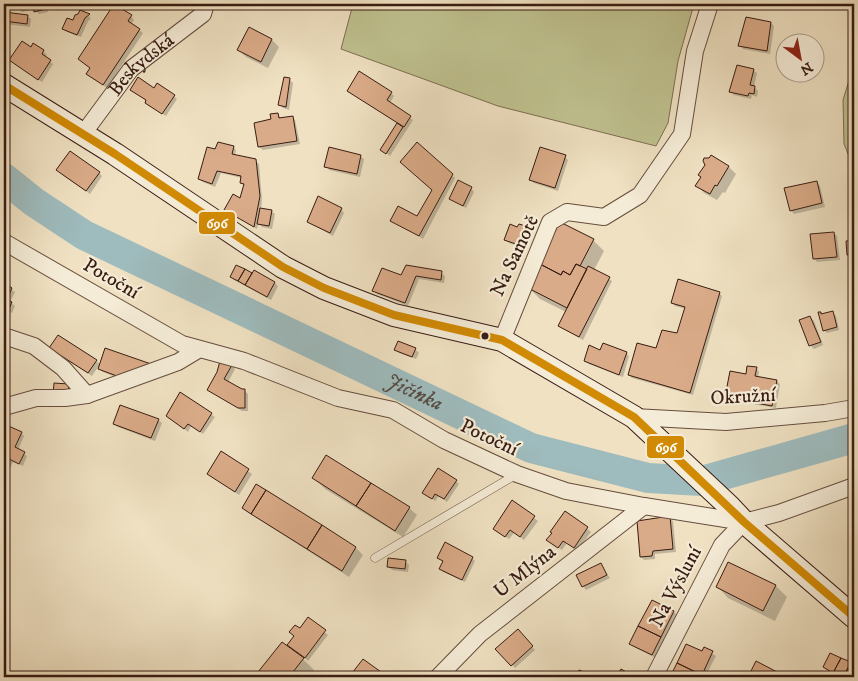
<svg xmlns="http://www.w3.org/2000/svg" width="858" height="681" font-family="'IM FELL DW Pica',serif">
<style>
.green{fill:#bfc18f;stroke:#7c6e50}
.shadow{fill:#0003}
.lines{fill:none;stroke-linecap:round;stroke-linejoin:round}
.river{stroke:#9ebbbd;stroke-width:30}
.building{fill:#daab88;stroke:#381c12}
.lane-casing{stroke:#664d3e;stroke-width:9}
.street-casing{stroke:#664d3e;stroke-width:18}
.secondary-casing{stroke:#381c12;stroke-width:24}
.lane{stroke:#f5ecd7;stroke-width:8}
.street{stroke:#f5ecd7;stroke-width:16}
.secondary{stroke:#f5ecd7;stroke-width:22}
.bus-1-casing{stroke:#f5ecd7;stroke-width:11}
.bus-1{stroke:#d18a04;stroke-width:8}
.bus-dot{fill:#381c12;stroke:#f5ecd7;stroke-width:2}
.labels{text-anchor:middle;dominant-baseline:central;stroke-width:4.5;stroke-linejoin:round;paint-order:stroke}
.street-label{font-size:20px;fill:#381c12;stroke:#f5ecd7}
.water-label{font-size:21px;font-style:italic;fill:#574c45;stroke:#f5ecd7}
.line-badge{stroke:#f5ecd7;stroke-width:2}
.badge-label{font-size:14px;text-anchor:middle;font-weight:bold;fill:#fff}
</style>
<rect width="100%" height="100%" fill="#efe1c2"/>
<filter id="stains"><feTurbulence type="fractalNoise" baseFrequency=".004" numOctaves="4"/><feColorMatrix values="0 0 0 0 .2 0 0 0 0 .09 0 0 0 0 .02 0 0 0 .5 -.17"/></filter>
<radialGradient id="worn" r=".72"><stop offset=".6" stop-color="#630" stop-opacity="0"/><stop offset="1" stop-color="#630" stop-opacity=".3"/></radialGradient>
<path class="green" d="M353,4H694L678,61L668,123L656,146L498,106L341,49Z
M854,64V168L844,144L843,100Z"/>
<path class="shadow" d="M18,4H47L48,12L39,14L35,9L22,12L19,9Z
M754,4H782L780,10Z
M4,13L27,16L31,19L30,27L5,24Z
M87,14L91,19L88,21L81,37L67,32L63,28Z
M131,16L134,20L131,24L143,33L107,88L91,77L92,68Z
M771,23L774,26L770,54L743,49L740,45Z
M249,29L272,40L279,47L268,68L246,57L239,50Z
M31,48L43,51L47,55L45,57L53,64L42,82L14,63Z
M753,70L757,73L754,87L758,91L757,97L752,95L751,99L734,95L731,92Z
M285,79L290,80L293,83L289,110L283,108L280,105Z
M155,89L174,96L177,99L166,116L149,106L147,101L131,90Z
M348,91L391,93L394,96L390,103L413,120L390,156L382,149L398,124Z
M278,114L281,119L292,117L295,120L300,144L263,150L259,147L255,124L273,120Z
M417,144L455,178L423,239L392,220L418,218L433,190Z
M233,147L236,150L235,156L255,161L259,164L262,200L261,209L271,211L275,214L272,229L262,227L258,223L257,229L226,210L241,200L244,186L241,182L242,178L221,173L215,187L203,182L199,178L216,151Z
M360,156L364,159L360,177L329,170L326,166Z
M565,157L568,160L558,191L534,183L531,180Z
M711,157L729,167L736,174L725,193L723,192L717,200L704,193L697,185Z
M99,173L102,176L90,194L61,174Z
M817,182L820,186L825,207L794,214L791,210Z
M471,188L474,192L466,208L450,199Z
M341,209L344,213L333,236L308,222Z
M528,228L531,232L525,248L509,243L506,239L518,229Z
M834,233L837,236L840,260L817,262L814,258Z
M593,240L604,251L594,270L612,281L583,340L559,326L566,312L540,299L529,288Z
M854,241V261L848,255L847,242Z
M237,266L252,275L275,283L278,286L271,300L234,280L231,276Z
M441,273L445,276L444,283L419,279L408,306L377,294L374,290L402,277Z
M4,285L15,292L10,302L15,306L12,313L5,310L4,313Z
M719,293L722,296L693,395L632,378L629,375L657,350L678,334L686,309L675,306L672,303Z
M820,313L823,315L832,313L836,316L839,330L827,333L824,330Z
M810,317L814,321L823,345L814,349L810,345Z
M58,336L100,364L92,376L54,352Z
M106,349L129,382L103,372L100,369Z
M395,349H415L419,353L416,359L399,353Z
M626,353L629,356L623,377L589,364L585,361Z
M221,363L232,366L235,369L228,382L244,390L248,394V411H242L209,390L218,372Z
M756,368L759,372L758,378L777,381L780,384L776,408L730,400L726,397Z
M181,394L215,417L203,434L191,426L188,432L171,419Z
M158,420L162,423L155,441L118,427L114,424Z
M4,425L21,433L24,436L18,450L27,456L23,466L13,462L4,482Z
M222,453L252,474L239,495L209,474Z
M314,478L372,484L409,508L417,515L403,537L325,489Z
M456,481L459,484L447,502L439,496L435,501L424,493Z
M257,486L356,548L363,555L349,577L246,511L243,508Z
M512,501L538,521L524,540L514,533L509,539L498,532Z
M565,512L591,532L577,551L567,543L562,550L551,543Z
M669,518L673,521L676,552L655,554V559L644,560L641,557Z
M438,558H472L475,561L465,582L443,572L440,569L443,562Z
M405,561L409,565L408,572L392,570L389,567Z
M729,563L776,586L787,597L775,621L728,598L717,586Z
M601,565L610,578L586,590L583,586Z
M674,612L677,615L656,658L634,647L631,644Z
M308,619L328,635L308,661L303,656L302,658L314,670L309,677H255L282,643L294,652L295,651L289,645Z
M518,630L535,650L515,668L497,649Z
M687,645L702,653L704,649L716,656L705,677H671Z
M831,654L854,666V677H841L828,670L824,667Z"/>
<g class="lines">
<path class="river" id="s1" d="M4,178L34,202L84,235L531,448L648,478L702,481L854,438"/>
</g>
<path class="building" d="M16,4H45L46,9L34,12L33,6L18,9Z
M114,4L132,15L128,21L140,29L103,85L86,74L90,68L78,59Z
M761,4H778L777,8Z
M80,10L90,14L85,18L77,35L62,29L67,18L73,20L75,15L78,14Z
M4,12L28,15L27,24L4,21Z
M746,17L771,22L767,51L738,46Z
M249,27L272,39L261,62L237,50Z
M22,41L31,47L33,43L44,50L42,54L51,60L38,80L9,60Z
M737,65L754,69L750,85L755,86L754,94L749,93L748,96L729,92Z
M359,71L392,92L387,100L411,116L404,127L347,91Z
M138,77L154,88L157,83L175,95L162,114L145,103L146,100L130,90Z
M284,77L290,78L286,107L278,105Z
M278,113L279,118L293,116L297,141L258,147L254,123L271,119L270,114Z
M397,123L403,127L386,154L380,150Z
M218,142L234,146L232,154L256,159L260,196L254,227L224,210L233,194L240,198L244,184L240,183L241,176L217,171L212,184L198,179L207,147L215,149Z
M417,142L453,174L419,236L390,221L398,206L417,216L432,190L400,162Z
M329,147L361,155L357,174L324,167Z
M540,147L566,155L555,188L529,180Z
M70,151L100,172L86,191L56,170Z
M711,155L729,166L717,186L715,185L710,194L695,186L701,177L698,175L705,165L703,161L704,158H709Z
M458,180L472,187L463,206L449,199Z
M817,181L822,203L790,211L784,188Z
M318,196L342,208L330,233L307,222Z
M260,208L272,210L269,226L257,224Z
M560,222L594,239L580,266L576,264L570,275L563,271L561,275L538,263Z
M510,224L517,227L519,224L529,227L522,246L504,240Z
M834,232L837,257L813,259L810,234Z
M854,240V255H847L846,241Z
M538,263L561,275L563,271L570,275L576,264L587,269L567,308L528,288Z
M236,265L245,269L238,281L230,277Z
M406,265L442,271L441,280L416,276L405,303L372,291L382,268L401,275Z
M588,266L610,277L579,337L558,326Z
M245,269L252,273L245,285L238,281Z
M254,270L275,282L267,297L245,285Z
M678,279L720,292L690,393L628,375L637,343L656,348L662,330L677,333L685,307L671,303Z
M4,283L12,288L7,299L12,302L8,311L4,309Z
M833,311L837,327L823,331L818,312H821V314Z
M810,316L821,342L809,346L799,320Z
M58,335L97,360L88,373L49,348Z
M398,341L416,348L412,357L394,350Z
M603,343L627,352L619,375L584,361L589,345L600,350Z
M105,348L154,365L125,379L98,369Z
M220,361L232,365L224,379L242,389H245V408H238L207,390L217,372Z
M747,366L757,367L755,376L777,380L772,406L725,397L730,371L746,374Z
M54,383L69,384L68,395L53,394Z
M180,392L212,413L200,432L188,424L184,429L166,416Z
M120,405L159,419L151,438L113,424Z
M4,424L22,432L15,447L25,452L19,464L9,459L4,472Z
M221,451L249,469L235,492L207,474Z
M326,455L371,483L356,506L312,478Z
M438,468L457,480L444,499L435,494L432,499L422,493Z
M371,483L410,507L395,531L356,506Z
M256,484L266,490L251,514L242,508Z
M266,490L322,525L307,549L251,514Z
M512,500L535,516L520,537L510,530L505,537L493,529Z
M565,511L588,527L574,548L563,541L558,548L546,540L552,533L550,532Z
M670,516L673,549L653,551L652,556L640,557L637,521Z
M322,525L356,547L342,571L307,549Z
M445,542L473,557L462,580L439,569L443,561L437,558Z
M388,558L406,560L405,569L387,567Z
M728,562L776,585L763,611L716,587Z
M601,563L607,575L582,587L576,575Z
M652,600L674,611L661,637L638,626Z
M308,617L326,630L305,658L287,645L294,636L289,632L295,625L300,628Z
M638,626L661,637L652,655L629,644Z
M518,629L533,646L511,666L495,649Z
M282,642L304,658L289,677H254Z
M686,644L702,651L704,647L713,651L702,675L677,663Z
M830,653L841,658L833,673L823,667Z
M841,658L851,662L843,677L833,673Z
M363,659L388,677H349Z
M756,661L779,673L777,677H748Z
M851,662L854,664V677H843Z
M677,663L702,675L701,677H670Z
M621,669L630,674L628,677H616Z
M579,670L596,677H582L577,675Z
M779,673L788,677H777Z"/>
<g class="lines">
<defs>
<path id="lane" d="M375,558L517,474"/>
<g id="street">
<path id="s2" d="M83,134L131,69L203,14L206,4"/>
<path d="M4,242L182,344L244,361L338,398L393,410L444,440L517,474L566,491L644,506L744,522L779,513L854,486"/>
<path d="M4,336L34,346L63,368L87,395"/>
<path d="M502,340L550,222L567,212L604,217L640,195L682,134L695,51L710,4"/>
<path d="M4,407L36,398H65L87,395L178,362L198,350"/>
<path d="M634,417L726,422L825,413L854,408"/>
<path d="M438,677L480,634L644,506"/>
<path d="M654,677L722,545L744,522"/>
</g>
<path id="secondary" d="M4,85L115,154L283,267L324,288L394,315L502,340L634,417L729,506L744,522L854,617"/>
</defs>
<use href="#lane" class="lane-casing"/>
<use href="#street" class="street-casing"/>
<use href="#secondary" class="secondary-casing"/>
<use href="#lane" class="lane"/>
<use href="#street" class="street"/>
<use href="#secondary" class="secondary"/>
<defs>
<path id="bus-1" d="M4,85L115,154L283,267L324,288L394,315L502,340L634,417L744,522L854,617"/>
</defs>
<use href="#bus-1" class="bus-1-casing"/>
<use href="#bus-1" class="bus-1"/>
</g>
<circle class="bus-dot" cx="485" cy="336" r="4.5"/>
<g class="labels">
<g class="street-label">
<text stroke="none"><textPath href="#s2" startOffset="91">Beskydská</textPath></text>
<text transform="translate(515 256) rotate(-65)">Na Samotě</text>
<text transform="translate(111 279) rotate(30)">Potoční</text>
<text transform="translate(743 397) rotate(-3)">Okružní</text>
<text transform="translate(489 438) rotate(25)">Potoční</text>
<text transform="translate(525 572) rotate(-38)">U Mlýna</text>
<text transform="translate(676 587) rotate(-62)">Na Výsluní</text>
</g>
<g class="water-label">
<text stroke="none"><textPath href="#s1" startOffset="464">Jičínka</textPath></text>
</g>
</g>
<g class="line-badge">
<rect x="198" y="211" width="38" height="24" rx="5" fill="#d18a04"/>
<rect x="646" y="435" width="39" height="24" rx="5" fill="#d18a04"/>
</g>
<g class="badge-label">
<text x="217" y="228">696</text>
<text x="666" y="452">696</text>
</g>
<rect width="858" height="681" fill="none" stroke="#efe1c2" stroke-width="20"/>
<rect x="5" y="5" width="848" height="671" fill="none" stroke="#381c12" stroke-width="2.5"/>
<rect x="10" y="10" width="838" height="661" fill="none" stroke="#381c12"/>
<g transform="translate(800 58) rotate(148)"><circle r="24" fill="#f5ecd7" stroke="#a99988"/>
<path d="M0-4L9 19L0 12L-9 19Z" fill="#8f2418"/>
<text y="-8" font-size="14" font-weight="bold" text-anchor="middle" fill="#381c12">N</text>
</g>
<rect width="100%" height="100%" filter="url(#stains)"/>
<rect width="100%" height="100%" fill="url(#worn)"/>
</svg>
